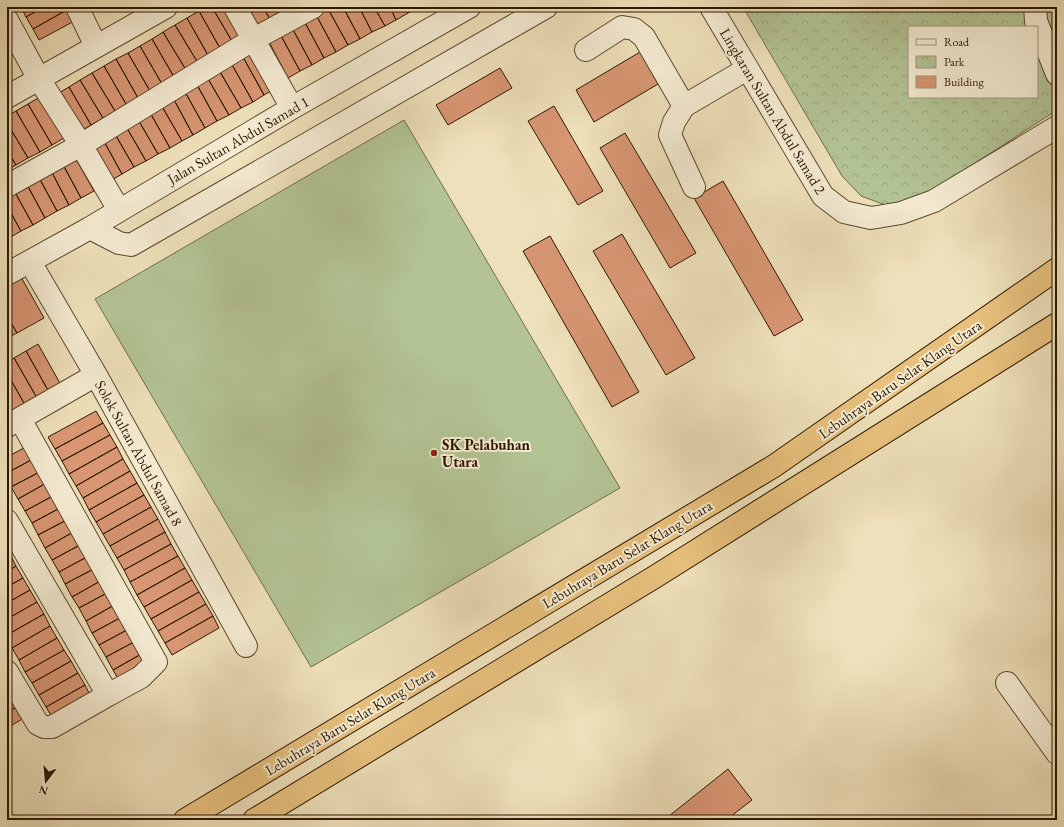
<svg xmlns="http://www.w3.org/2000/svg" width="1064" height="827" font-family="'EB Garamond',serif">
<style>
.park{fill:url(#park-crowns);stroke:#706d4a;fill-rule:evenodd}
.pitch{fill:#b3c394;stroke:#706d4a}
.building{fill:#d89673;stroke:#2d1700}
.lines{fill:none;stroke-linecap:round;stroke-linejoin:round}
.minor-casing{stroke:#5d492e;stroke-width:24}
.highway-casing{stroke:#2d1700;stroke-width:24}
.minor{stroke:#f4ebd2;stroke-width:22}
.highway{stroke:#e7c07d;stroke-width:22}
.poi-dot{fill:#8f2418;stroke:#f4ebd2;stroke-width:1.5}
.labels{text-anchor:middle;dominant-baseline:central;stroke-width:4;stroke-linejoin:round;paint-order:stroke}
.street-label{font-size:15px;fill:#2d1700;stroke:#f4ebd2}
.poi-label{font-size:15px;font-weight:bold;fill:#2d1700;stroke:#f4ebd2;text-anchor:start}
</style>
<defs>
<pattern id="park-crowns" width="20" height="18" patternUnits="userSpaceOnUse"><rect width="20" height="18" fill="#b3c394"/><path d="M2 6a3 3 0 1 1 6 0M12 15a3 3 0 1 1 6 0" fill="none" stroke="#9aa77e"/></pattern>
</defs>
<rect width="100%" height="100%" fill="#eee0ba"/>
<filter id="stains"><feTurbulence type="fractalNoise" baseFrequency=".005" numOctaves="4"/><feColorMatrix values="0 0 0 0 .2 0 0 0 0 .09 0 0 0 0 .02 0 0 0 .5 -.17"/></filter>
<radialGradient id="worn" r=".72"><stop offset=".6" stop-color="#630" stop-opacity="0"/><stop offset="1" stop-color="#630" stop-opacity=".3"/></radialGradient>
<path class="park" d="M743,7H1057V110L920,199L888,206L861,196L842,176ZM909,27H1037V97H909Z"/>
<path class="pitch" d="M404,120L620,488L311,667L95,299Z"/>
<path class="building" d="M21,7H44L26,17Z
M44,7H72L33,29L26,17Z
M72,7L80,18L39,40L33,29Z
M206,7H212L233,43L221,50L199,11Z
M212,7H228L245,36L233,43Z
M248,7H263L271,21L260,28Z
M263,7H279L284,14L271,21Z
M279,7H295L284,14Z
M321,7H327L348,45L336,52L314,11Z
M327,7H343L360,39L348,45Z
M343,7H359L372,32L360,39Z
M359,7H374L385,26L372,32Z
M374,7H390L396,20L385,26Z
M390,7H405L408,13L396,20Z
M405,7H419L408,13Z
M199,11L221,50L209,57L187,18Z
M314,11L336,52L324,58L302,17Z
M302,17L324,58L312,65L290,24Z
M187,18L209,57L198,63L175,25Z
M290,24L312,65L300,71L278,30Z
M175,25L198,63L186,70L163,32Z
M278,30L300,71L288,78L266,36Z
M163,32L186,70L174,77L152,39Z
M152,39L174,77L162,84L140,46Z
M140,46L162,84L150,91L128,53Z
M255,50L276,88L264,95L243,57Z
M640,52L658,84L594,122L576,90Z
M128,53L150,91L138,98L116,59Z
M243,57L264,95L253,102L231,63Z
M116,59L138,98L126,104L104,66Z
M231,63L253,102L241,108L219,70Z
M104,66L126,104L115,111L92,73Z
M500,68L512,88L448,125L436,105Z
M219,70L241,108L229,115L207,77Z
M92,73L115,111L103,118L80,80Z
M207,77L229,115L217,121L196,83Z
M80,80L103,118L91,125L69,87Z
M196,83L217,121L205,128L184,90Z
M69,87L91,125L79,132L57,94Z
M184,90L205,128L193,135L172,96Z
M172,96L193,135L182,141L160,103Z
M40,97L64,138L52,145L28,104Z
M160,103L182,141L170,148L148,109Z
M28,104L52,145L40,152L16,111Z
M554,106L603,191L578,205L528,121Z
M148,109L170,148L158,154L136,116Z
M16,111L40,152L28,158L7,123V116Z
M136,116L158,154L146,161L124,123Z
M7,123L28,158L16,165L7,150Z
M124,123L146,161L134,167L112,129Z
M112,129L134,167L122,174L101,136Z
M625,133L696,253L670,268L600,148Z
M101,136L122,174L110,181L89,143Z
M7,150L16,165L7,170Z
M73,154L94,191L81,198L61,161Z
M61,161L81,198L69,205L49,167Z
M49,167L69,205L57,211L37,174Z
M37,174L57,211L45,218L25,181Z
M25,181L45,218L33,225L12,187Z
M723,181L803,320L774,336L694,198Z
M12,187L33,225L21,231L7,206V190Z
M7,206L21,231L9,238L7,234Z
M622,234L695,358L666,375L593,251Z
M550,236L639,392L612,407L523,251Z
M20,275L44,318L17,333L7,316V282Z
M7,316L17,333L7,338Z
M38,344L61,385L49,392L26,351Z
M26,351L49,392L37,398L14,358Z
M14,358L37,398L25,405L7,373V362Z
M7,373L25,405L13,412L7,402Z
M7,402L13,412L7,415Z
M96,411L103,423L55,449L48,437Z
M103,423L110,435L62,461L55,449Z
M110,435L117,447L69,474L62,461Z
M37,441L44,453L7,473V457Z
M117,447L123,459L76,486L69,474Z
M44,453L51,466L11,487L7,479V473Z
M123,459L130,471L83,498L76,486Z
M51,466L57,477L18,499L11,487Z
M130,471L137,483L89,510L83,498Z
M57,477L64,490L25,511L18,499Z
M137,483L144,495L96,522L89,510Z
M64,490L71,502L32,523L25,511Z
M144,495L151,507L103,534L96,522Z
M71,502L78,514L38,535L32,523Z
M151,507L158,519L110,546L103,534Z
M78,514L84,526L45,548L38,535Z
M158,519L165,532L117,558L110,546Z
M84,526L91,539L52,560L45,548Z
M165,532L171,544L124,570L117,558Z
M91,539L98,551L59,572L52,560Z
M171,544L178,556L130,582L124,570Z
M98,551L105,563L65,584L59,572Z
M10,554L16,566L7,572V556Z
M178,556L185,568L137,595L130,582Z
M105,563L111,575L72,597L65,584Z
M16,566L23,578L7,587V572Z
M185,568L192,580L144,607L137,595Z
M111,575L118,587L79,608L72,597Z
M23,578L30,590L7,603V587Z
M192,580L199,592L151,619L144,607Z
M118,587L125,599L86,621L79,608Z
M30,590L37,602L7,619V603Z
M199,592L206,604L158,631L151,619Z
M125,599L131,612L92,633L86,621Z
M37,602L44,614L7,635V619Z
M206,604L213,616L165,643L158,631Z
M131,612L138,624L99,645L92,633Z
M44,614L50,626L12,648L7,639V635Z
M213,616L219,628L172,655L165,643Z
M138,624L145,636L106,657L99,645Z
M50,626L57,638L19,660L12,648Z
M145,636L152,648L113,670L106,657Z
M57,638L64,650L25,672L19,660Z
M152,648L159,660L120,682L113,670Z
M64,650L71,661L32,683L25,672Z
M71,661L78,673L39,695L32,683Z
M78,673L85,685L46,707L39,695Z
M85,685L91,697L53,719L46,707Z
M10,695L17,707L7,712V697Z
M17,707L24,718L7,728V712Z
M728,769L752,800L726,820H664Z"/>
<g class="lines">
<defs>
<path id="minor" d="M77,7L96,46
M235,7L292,108
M711,7L823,196L844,212L871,218L901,213L934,201L1057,127
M1035,7L1036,21L1057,74
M7,20L39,79L81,145L119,210
M586,50L622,27L634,29L644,37L684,106
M7,97L166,7
M7,186L81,145L254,39L313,7
M694,187L670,135L674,122L684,106L747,69
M90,228L119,243L131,245L546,7
M30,262L96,375L246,646
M7,274L90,228L292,108L469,7
M20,419L156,662L141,677L108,695
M7,426L96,375
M7,521L108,695L52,727H44L38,724L7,672
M1007,683L1057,753"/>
<path id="highway" d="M185,820L774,466L1057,269
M254,820L653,578L1057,324"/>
</defs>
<use href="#minor" class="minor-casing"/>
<use href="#highway" class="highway-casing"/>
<use href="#minor" class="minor"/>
<use href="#highway" class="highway"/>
</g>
<circle class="poi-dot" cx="434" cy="453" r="4"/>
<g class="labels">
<g class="street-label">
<text transform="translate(773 111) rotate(59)">Lingkaran Sultan Abdul Samad 2</text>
<text transform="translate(238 140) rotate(-30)">Jalan Sultan Abdul Samad 1</text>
<text transform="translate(900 379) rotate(-35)">Lebuhraya Baru Selat Klang Utara</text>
<text transform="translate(139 453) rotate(61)">Solok Sultan Abdul Samad 8</text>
<text transform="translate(627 554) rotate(-31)">Lebuhraya Baru Selat Klang Utara</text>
<text transform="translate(350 721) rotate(-31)">Lebuhraya Baru Selat Klang Utara</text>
</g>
<g class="poi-label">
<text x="442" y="444">SK Pelabuhan<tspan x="442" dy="17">Utara</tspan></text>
</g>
</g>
<rect width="1064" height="827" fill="none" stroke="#eee0ba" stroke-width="24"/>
<rect x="8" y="8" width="1048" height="811" fill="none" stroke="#2d1700" stroke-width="2"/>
<rect x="12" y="12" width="1040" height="803" fill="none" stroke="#2d1700"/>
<rect x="908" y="26" width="130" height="72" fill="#f4ebd2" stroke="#a4967e"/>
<rect x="916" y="39" width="20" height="6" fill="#f4ebd2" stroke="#a4967e"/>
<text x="944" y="46" font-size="12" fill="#2d1700">Road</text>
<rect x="916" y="56" width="20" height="12" fill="url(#park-crowns)" stroke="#a4967e"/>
<text x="944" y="66" font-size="12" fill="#2d1700">Park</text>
<rect x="916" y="76" width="20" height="12" fill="#d89673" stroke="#a4967e"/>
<text x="944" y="86" font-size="12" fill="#2d1700">Building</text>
<g transform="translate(46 781) rotate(196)" stroke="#f4ebd2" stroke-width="3" paint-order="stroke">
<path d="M0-3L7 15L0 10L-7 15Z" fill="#2d1700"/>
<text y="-6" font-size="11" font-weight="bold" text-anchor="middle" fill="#2d1700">N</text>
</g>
<rect width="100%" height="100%" filter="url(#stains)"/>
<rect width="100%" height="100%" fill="url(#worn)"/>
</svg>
